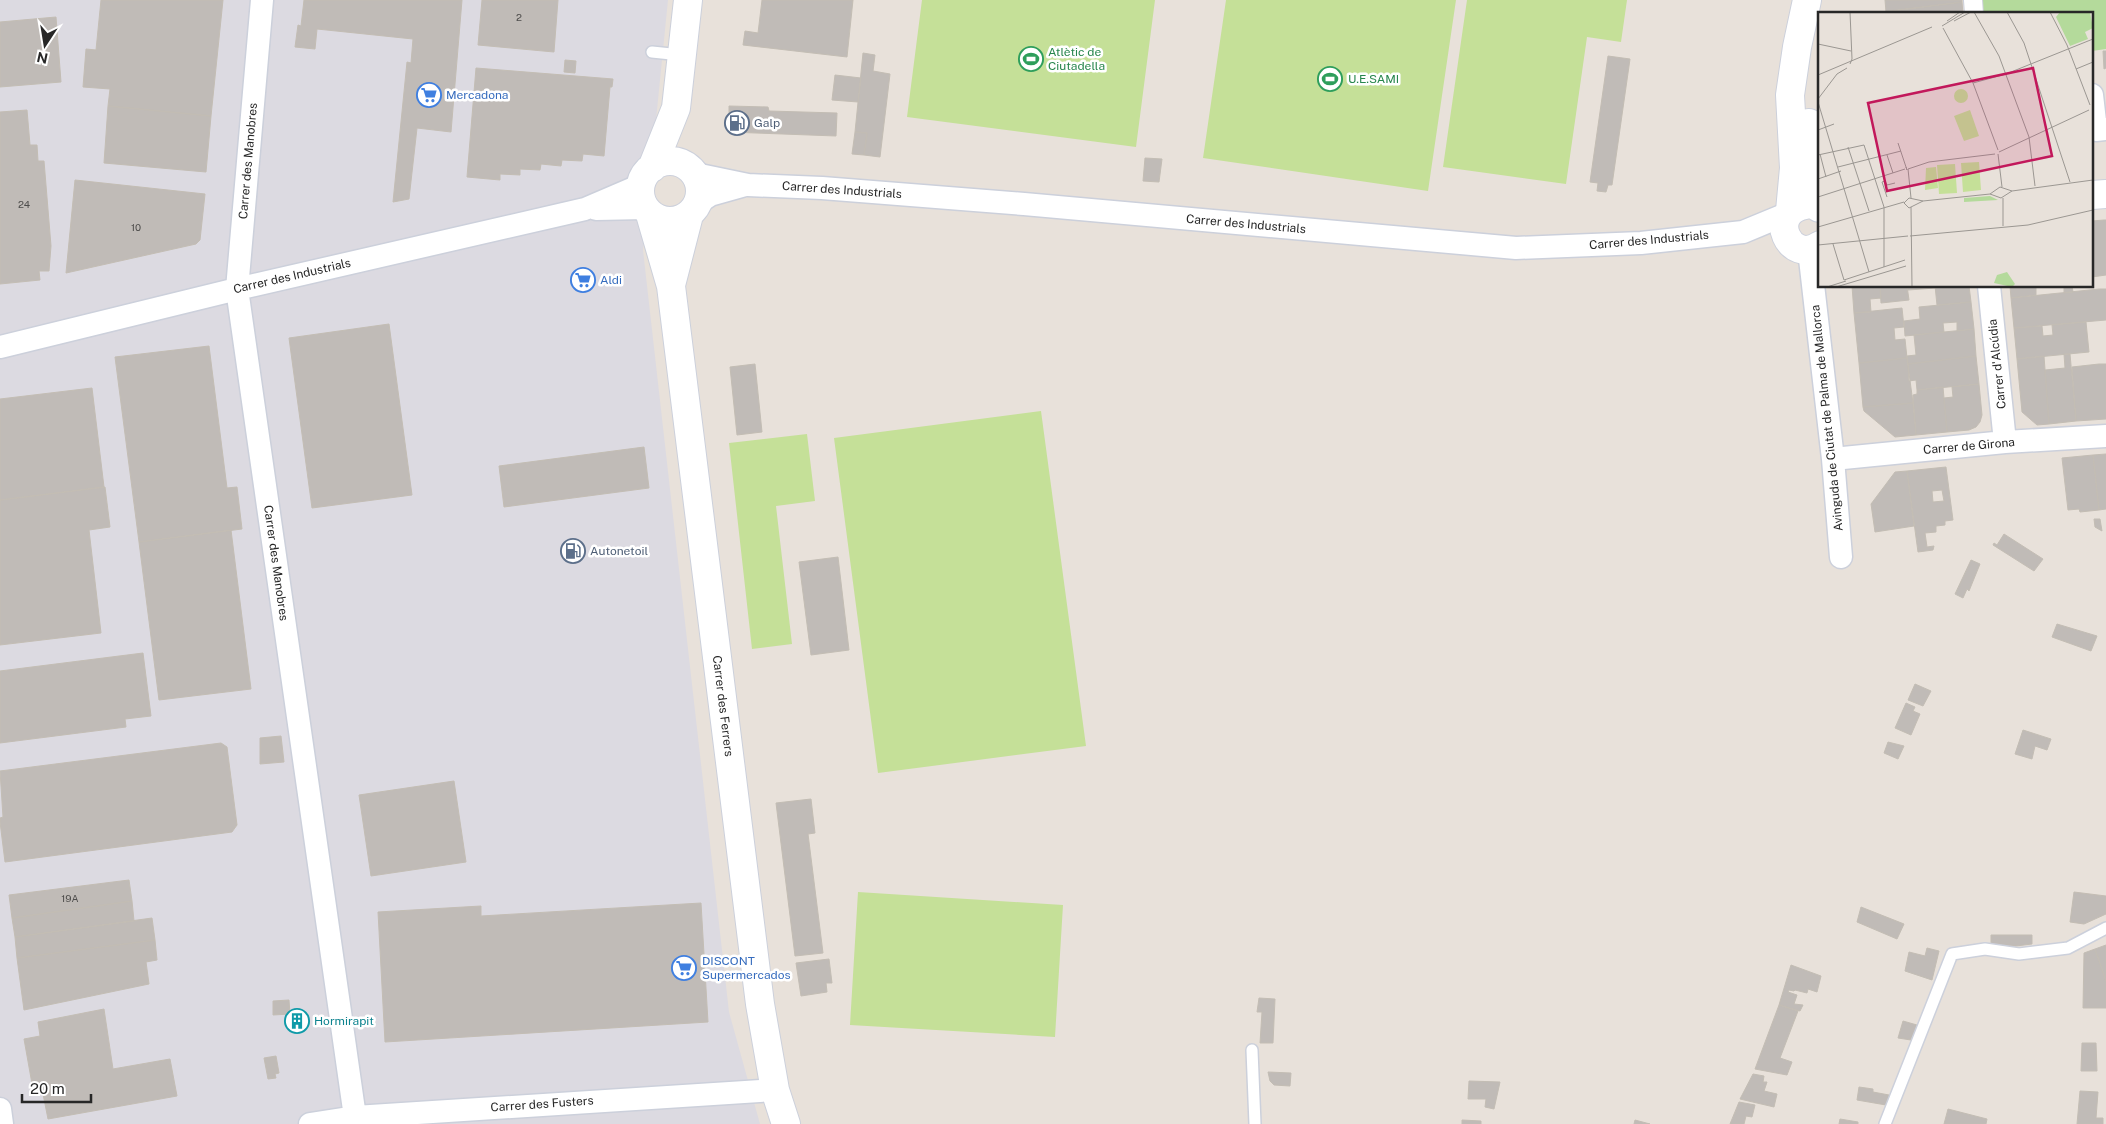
<svg xmlns="http://www.w3.org/2000/svg" width="2106" height="1124" font-family="'Public Sans',sans-serif">
<style>
.industrial{fill:#dcdae1}
.green{fill:#b4da9b}
.pitch{fill:#c5e098}
.building{fill:#c0bbb7;stroke:#c3bdb4;fill-rule:evenodd}
.lines{fill:none;stroke-linecap:round;stroke-linejoin:round}
.service-casing{stroke:#ccd0db;stroke-width:14}
.pedestrian-casing{stroke:#ccd0db;stroke-width:20}
.minor-casing{stroke:#ccd0db;stroke-width:25}
.tertiary-casing{stroke:#ccd0db;stroke-width:30}
.service{stroke:#fff;stroke-width:11}
.pedestrian{stroke:#fff;stroke-width:18}
.minor{stroke:#fff;stroke-width:22}
.tertiary{stroke:#fff;stroke-width:28}
.labels{text-anchor:middle;dominant-baseline:central;stroke-width:5;stroke-linejoin:round;paint-order:stroke}
.number-label{font-size:10px;fill:#4d4c4b}
.leisure-label{font-size:12px;fill:#27864d;stroke:#fff;text-anchor:start}
.shop-label{font-size:12px;fill:#366cbe;stroke:#fff;text-anchor:start}
.service-label{font-size:12px;fill:#4e5e75;stroke:#fff;text-anchor:start}
.street-label{font-size:12px;fill:#272727;stroke:#fff}
.culture-label{font-size:12px;fill:#0d838f;stroke:#fff;text-anchor:start}
.inset-road{fill:none;stroke:#9b9792;stroke-width:1}
.view{fill:#c2185b;fill-opacity:0.15;stroke:#c2185b;stroke-width:2.5}
.inset-edge{fill:none;stroke:#272727;stroke-width:2.5}
</style>
<rect width="100%" height="100%" fill="#e8e1da"/>
<path class="industrial" d="M0,0H668L643,250L729,1012L760,1124H0Z"/>
<path class="green" d="M1981,0H2106V49L2092,51V14H1983Z"/>
<path class="pitch" d="M922,0H1155L1136,147L907,117Z
M1226,0H1456L1428,191L1203,158Z
M1467,0H1627L1621,42L1587,37L1566,184L1443,167Z
M1041,411L1086,746L878,773L834,438Z
M807,434L815,501L776,506L792,644L752,649L729,443Z
M858,892L1063,905L1055,1037L850,1025Z"/>
<path class="building" d="M101,0H223L211,116L108,106L110,89L83,87L86,49L96,50Z
M304,0H462L451,132L417,128L409,199L393,202L407,62L411,63L413,39L317,29L315,49L295,47L298,25L301,26Z
M482,0H558L554,52L478,45Z
M762,0H853L847,57L743,45L745,31L758,33Z
M1885,0H1962V2L1886,12Z
M1962,2L1963,14H1873V13Z
M56,17L61,82L0,87V22Z
M2103,51H2106V68L2104,69Z
M863,53L875,55L873,71L890,74L880,157L864,155L867,133L855,132Z
M1608,56L1630,59L1612,185H1608L1606,192L1597,191L1598,183L1590,182Z
M565,60L576,61L575,73L564,72Z
M476,68L613,79L612,87H610L604,156L583,154L582,161L562,160L561,166L541,164L540,170L520,169V175L500,174V180L467,177Z
M835,75L861,78L858,102L832,100Z
M108,106L211,116L206,172L104,163Z
M729,106L768,107L769,111L837,113L836,136L729,132Z
M27,110L30,145H37L38,161H44L51,246L49,271H39L40,280L0,284V112Z
M855,132L867,133L864,155L852,154Z
M1145,158L1162,159L1159,182L1143,181Z
M75,180L205,194L200,240L196,244L66,273Z
M2104,220H2106V275L2092,277V221Z
M1852,286H1880L1881,298L1870,299L1871,312L1854,313Z
M1880,286H1907L1909,300L1881,303Z
M1907,286H1935V288L1908,290Z
M1935,286H1969L1971,302L1937,305Z
M2010,286H2036V295L2011,298Z
M2064,286H2072L2073,292L2064,293Z
M2099,289H2106V320L2014,328L2011,298Z
M1971,302L1974,329L1957,331V322L1943,323L1944,332L1905,336L1904,321L1920,319L1919,307Z
M1902,308L1904,327L1894,328L1895,340L1905,339L1907,358L1859,363L1854,313Z
M2086,322L2089,352L2017,359L2014,328L2042,326L2043,336L2053,335L2052,325Z
M389,324L412,495L312,508L289,338Z
M1974,329L1976,356L1908,364L1907,356L1916,355L1914,335Z
M209,346L227,488L237,487L242,529L139,542L115,357Z
M2064,354H2070L2076,421L2049,424L2045,370L2065,368Z
M1976,356L1979,384L1917,390L1916,380L1909,381L1908,364Z
M2044,356L2049,424L2037,425L2022,412L2017,359Z
M1907,358L1913,403L1863,407L1859,363Z
M755,364L762,432L737,435L730,367Z
M2099,364H2106V419L2076,421L2072,367Z
M1979,384L1982,415L1980,422L1976,427L1969,430L1947,432L1944,398L1953,397L1952,387Z
M1943,387L1947,432L1916,435L1913,395L1917,394V390Z
M92,388L104,487L0,500V399Z
M1913,403L1916,435L1895,437L1864,411L1863,407Z
M644,447L649,488L504,507L499,466Z
M2106,454V509L2099,510L2093,455Z
M2093,455L2099,510L2080,512L2079,509L2068,510L2062,458Z
M1946,467L1953,520L1945,521V525L1936,526V532L1925,533L1927,547L1934,546L1933,550L1918,552L1907,471ZM1942,490L1944,501L1933,502L1932,491Z
M1907,471L1914,526L1875,532L1871,504L1895,472Z
M105,487L110,527L89,530L101,633L0,645V500Z
M2094,519H2100L2102,531L2095,527Z
M231,530L251,689L159,700L139,542Z
M2004,534L2043,559L2034,571L1993,545L1994,543L1997,545Z
M838,557L849,650L811,655L799,562Z
M1971,560L1980,564L1969,591L1967,589L1963,598L1955,594Z
M2057,624L2097,636L2091,651L2052,637Z
M143,653L151,716L125,719L126,727L0,743V671Z
M1915,684L1931,691L1923,706L1908,700Z
M1906,703L1915,707L1913,711L1920,714L1911,735L1895,728Z
M2023,730L2051,739L2047,750L2035,746L2032,759L2015,754Z
M281,736L284,762L260,764V738Z
M1888,742L1904,746L1898,759L1884,753Z
M221,743L227,747L237,825L232,832L5,862L0,822V818L3,817L0,771Z
M454,781L466,862L371,876L359,795Z
M811,799L815,833L808,834L823,953L795,956L776,803Z
M129,880L132,901L12,918L9,895Z
M2074,892L2106,896V914L2084,924L2070,922Z
M132,901L134,921L15,937L12,918Z
M701,903L708,1022L385,1042L378,912L481,906V916Z
M1861,907L1904,924L1897,939L1857,922Z
M152,918L155,940L17,958L15,937Z
M1991,935H2032V944L2016,946L1991,945Z
M155,940L157,960L146,962L149,984L24,1010L17,958Z
M2106,945V981L2095,949Z
M1927,948L1939,951L1932,980L1905,971L1909,952L1925,956Z
M2095,949L2106,981V1008H2083L2084,953Z
M829,959L832,983H826L827,992L801,996L796,963Z
M1791,965L1821,976L1817,992L1808,989L1807,993L1795,990L1794,991L1789,990L1788,992L1797,995L1794,1004L1803,1005L1800,1011L1779,1005Z
M1259,998L1275,999L1273,1043H1260L1262,1012H1257Z
M289,1000L290,1014L273,1015V1001Z
M1779,1005L1798,1011L1780,1058L1792,1062L1787,1075L1755,1069Z
M104,1009L113,1069L170,1059L177,1096L48,1119L43,1094L34,1095L24,1039L40,1036L38,1022Z
M301,1012L304,1028L293,1030L291,1014Z
M1903,1021L1917,1025L1911,1040L1898,1038Z
M2082,1043H2096L2097,1071H2081Z
M276,1056L279,1073L275,1074L276,1078L268,1079L264,1058Z
M1268,1072L1291,1073L1290,1086L1274,1085L1270,1081Z
M1753,1074L1764,1076L1763,1082H1767L1764,1091L1777,1094L1774,1107L1740,1099Z
M1469,1081L1500,1082L1494,1109L1485,1107L1486,1099H1468Z
M1859,1087L1873,1089V1092L1889,1095L1886,1105L1857,1100Z
M2080,1091L2098,1092L2096,1118H2103V1124H2077Z
M1739,1102L1755,1105L1752,1117L1746,1116L1744,1124H1730Z
M1948,1109L1987,1119L1986,1124H1944Z
M1840,1119L1858,1122V1124H1839Z
M1462,1120L1481,1121V1124H1462Z
M1635,1120L1650,1124H1634Z"/>
<g class="lines">
<defs>
<path id="service" d="M652,52L681,55
M1252,1050L1255,1124
M1885,1124L1952,954L1985,949L2019,954L2068,948L2106,928"/>
<path id="pedestrian" d="M1973,0L1974,14"/>
<path id="minor" d="M262,0L237,289L356,1124
M2092,95L2096,130L2106,129
M695,174L748,185L822,188L1024,204L1516,248L1641,243L1743,232L1789,213
M698,203L710,195L742,186
M596,209L645,208
M1809,250L1833,459L1841,557
M1989,286L2005,442
M0,347L237,289L585,209L641,185
M1833,459L2005,442L2106,436
M0,1109L2,1124
M310,1124L355,1117L775,1090"/>
<path id="tertiary" d="M1809,123L1810,151L1819,208
M640 191a30 30 0 1 1 60 0a30 30 0 1 1-60 0Z
M652,168L676,108L688,0
M2092,195L2106,194
M1805,205C1765,213 1790,266 1820,245
M1790,211L1794,168L1790,95L1797,47L1807,0
M650,214L671,286L760,1004L775,1090L786,1124
M671,285L689,215"/>
</defs>
<use href="#service" class="service-casing"/>
<use href="#pedestrian" class="pedestrian-casing"/>
<use href="#minor" class="minor-casing"/>
<use href="#tertiary" class="tertiary-casing"/>
<use href="#service" class="service"/>
<use href="#pedestrian" class="pedestrian"/>
<use href="#minor" class="minor"/>
<use href="#tertiary" class="tertiary"/>
</g>
<defs>
<symbol id="stadium-ring" viewBox="-11 -11 22 22"><circle r="9.5" fill="#fff" stroke="#2e9e5b" stroke-width="1.5"/><path d="M0-5a6.5 5 0 1 0 0 10a6.5 5 0 1 0 0-10ZM-3.5-1.8h7v3.6h-7Z" fill="#2e9e5b"/></symbol>
<symbol id="supermarket-ring" viewBox="-11 -11 22 22"><circle r="9.5" fill="#fff" stroke="#3f7fe0" stroke-width="1.5"/><path d="M-6-5.5h2.5l.6 2H6L4.5 2H-2.5L-4.4-4H-6ZM-1.5 3.2a1.3 1.3 0 1 0 .1 0ZM3 3.2a1.3 1.3 0 1 0 .1 0Z" fill="#3f7fe0"/></symbol>
<symbol id="fuel-ring" viewBox="-11 -11 22 22"><circle r="9.5" fill="#fff" stroke="#5c6f8a" stroke-width="1.5"/><path d="M-5.5-6h7V0h2V4h1.3V-2.5L3-4.5l.8-.8L6-3V5H2.5V1h-1V6h-7ZM-4.2-4.7v3.2H.2V-4.7Z" fill="#5c6f8a"/></symbol>
<symbol id="building-ring" viewBox="-11 -11 22 22"><circle r="9.5" fill="#fff" stroke="#0f9aa8" stroke-width="1.5"/><path d="M-4-6H4V6H1V3H-1V6H-4ZM-2.5-4.3h1.7v1.8h-1.7ZM.8-4.3h1.7v1.8H.8ZM-2.5-1h1.7V.8h-1.7ZM.8-1h1.7V.8H.8Z" fill="#0f9aa8"/></symbol>
</defs>
<g fill-rule="evenodd">
<use href="#stadium-ring" x="1017" y="45" width="28" height="28"/>
<use href="#stadium-ring" x="1316" y="65" width="28" height="28"/>
<use href="#supermarket-ring" x="415" y="81" width="28" height="28"/>
<use href="#fuel-ring" x="723" y="109" width="28" height="28"/>
<use href="#supermarket-ring" x="569" y="266" width="28" height="28"/>
<use href="#fuel-ring" x="559" y="537" width="28" height="28"/>
<use href="#supermarket-ring" x="670" y="954" width="28" height="28"/>
<use href="#building-ring" x="283" y="1007" width="28" height="28"/>
</g>
<g class="labels">
<g class="number-label">
<text x="519" y="17">2</text>
<text x="24" y="204">24</text>
<text x="136" y="227">10</text>
<text x="70" y="898">19A</text>
</g>
<g class="leisure-label">
<text x="1048" y="52">Atlètic de<tspan x="1048" dy="14">Ciutadella</tspan></text>
<text x="1348" y="79">U.E.SAMI</text>
</g>
<g class="shop-label">
<text x="446" y="95">Mercadona</text>
<text x="600" y="280">Aldi</text>
<text x="702" y="961">DISCONT<tspan x="702" dy="14">Supermercados</tspan></text>
</g>
<g class="service-label">
<text x="754" y="123">Galp</text>
<text x="590" y="551">Autonetoil</text>
</g>
<g class="street-label">
<text transform="translate(248 161) rotate(-85)">Carrer des Manobres</text>
<text transform="translate(842 190) rotate(4)">Carrer des Industrials</text>
<text transform="translate(1246 224) rotate(5)">Carrer des Industrials</text>
<text transform="translate(1649 240) rotate(-5)">Carrer des Industrials</text>
<text transform="translate(292 276) rotate(-13)">Carrer des Industrials</text>
<text transform="translate(1997 364) rotate(-96)">Carrer d'Alcúdia</text>
<text transform="translate(1827 418) rotate(-96)">Avinguda de Ciutat de Palma de Mallorca</text>
<text transform="translate(1969 446) rotate(-5)">Carrer de Girona</text>
<text transform="translate(276 563) rotate(82)">Carrer des Manobres</text>
<text transform="translate(723 706) rotate(83)">Carrer des Ferrers</text>
<text transform="translate(542 1104) rotate(-4)">Carrer des Fusters</text>
</g>
<g class="culture-label">
<text x="314" y="1021">Hormirapit</text>
</g>
</g>
<g transform="translate(1818 12)">
<rect width="275" height="275" fill="#e8e1da"/>
<path d="M242,0H272L275,16L267,20L270,27L252,34L238,5ZM172,184L180,188L146,190V186ZM189,260L197,272L194,275L176,271L179,263Z" fill="#b4da9b"/>
<path d="M136 84a7 7 0 1 1 14 0a7 7 0 1 1-14 0ZM152,98L161,124L146,129L136,104ZM161,150L163,178L145,180L143,151ZM137,152L139,181L121,182L119,153ZM118,155L120,176L107,178L108,156Z" fill="#c5e098"/>
<path class="inset-road" d="M156,0L181,44L211,125L217,174M189,0L206,31L252,170M232,0L249,33L272,93M129,9L142,0M136,9L153,0M124,14L147,0M125,16L155,71L180,138M0,32L33,39M32,52L34,47L32,0M258,57L275,50M0,63L114,15M155,71L188,62L275,27M0,87L19,62L29,56M0,90L51,260M0,118L16,112M80,131L89,158L88,155M30,135L51,199M181,140L271,98M2,142L8,165M180,142L184,175M0,143L46,133L66,195V255M69,143L75,161M20,155L83,139M90,157L111,150L177,142M90,157L93,186M0,167L23,159M172,182L183,186L194,179L275,168M0,185L87,157M69,185L64,170L67,169L69,173L77,171M105,189L91,186L86,191L91,196L105,189L172,182L182,175L194,179M93,195L94,275M185,214V186M0,215L86,190M92,224L210,213L275,198M15,232L26,268L87,248M0,233L90,224M9,275L28,269M18,275L88,254"/>
<path class="view" d="M215,56L234,144L69,179L50,91Z"/>
<rect width="275" height="275" class="inset-edge"/>
</g>
<g transform="translate(45 45) rotate(192)" stroke="#ffffff" stroke-width="4" paint-order="stroke">
<path d="M0-4L9 19L0 12L-9 19Z" fill="#272727"/>
<text y="-8" font-size="14" font-weight="bold" text-anchor="middle" fill="#272727">N</text>
</g>
<path d="M22 1094v8h69v-8" fill="none" stroke="#272727" stroke-width="2.5"/>
<text x="30" y="1094" font-size="15" fill="#272727" stroke="#ffffff" stroke-width="4" paint-order="stroke">20 m</text>
</svg>
